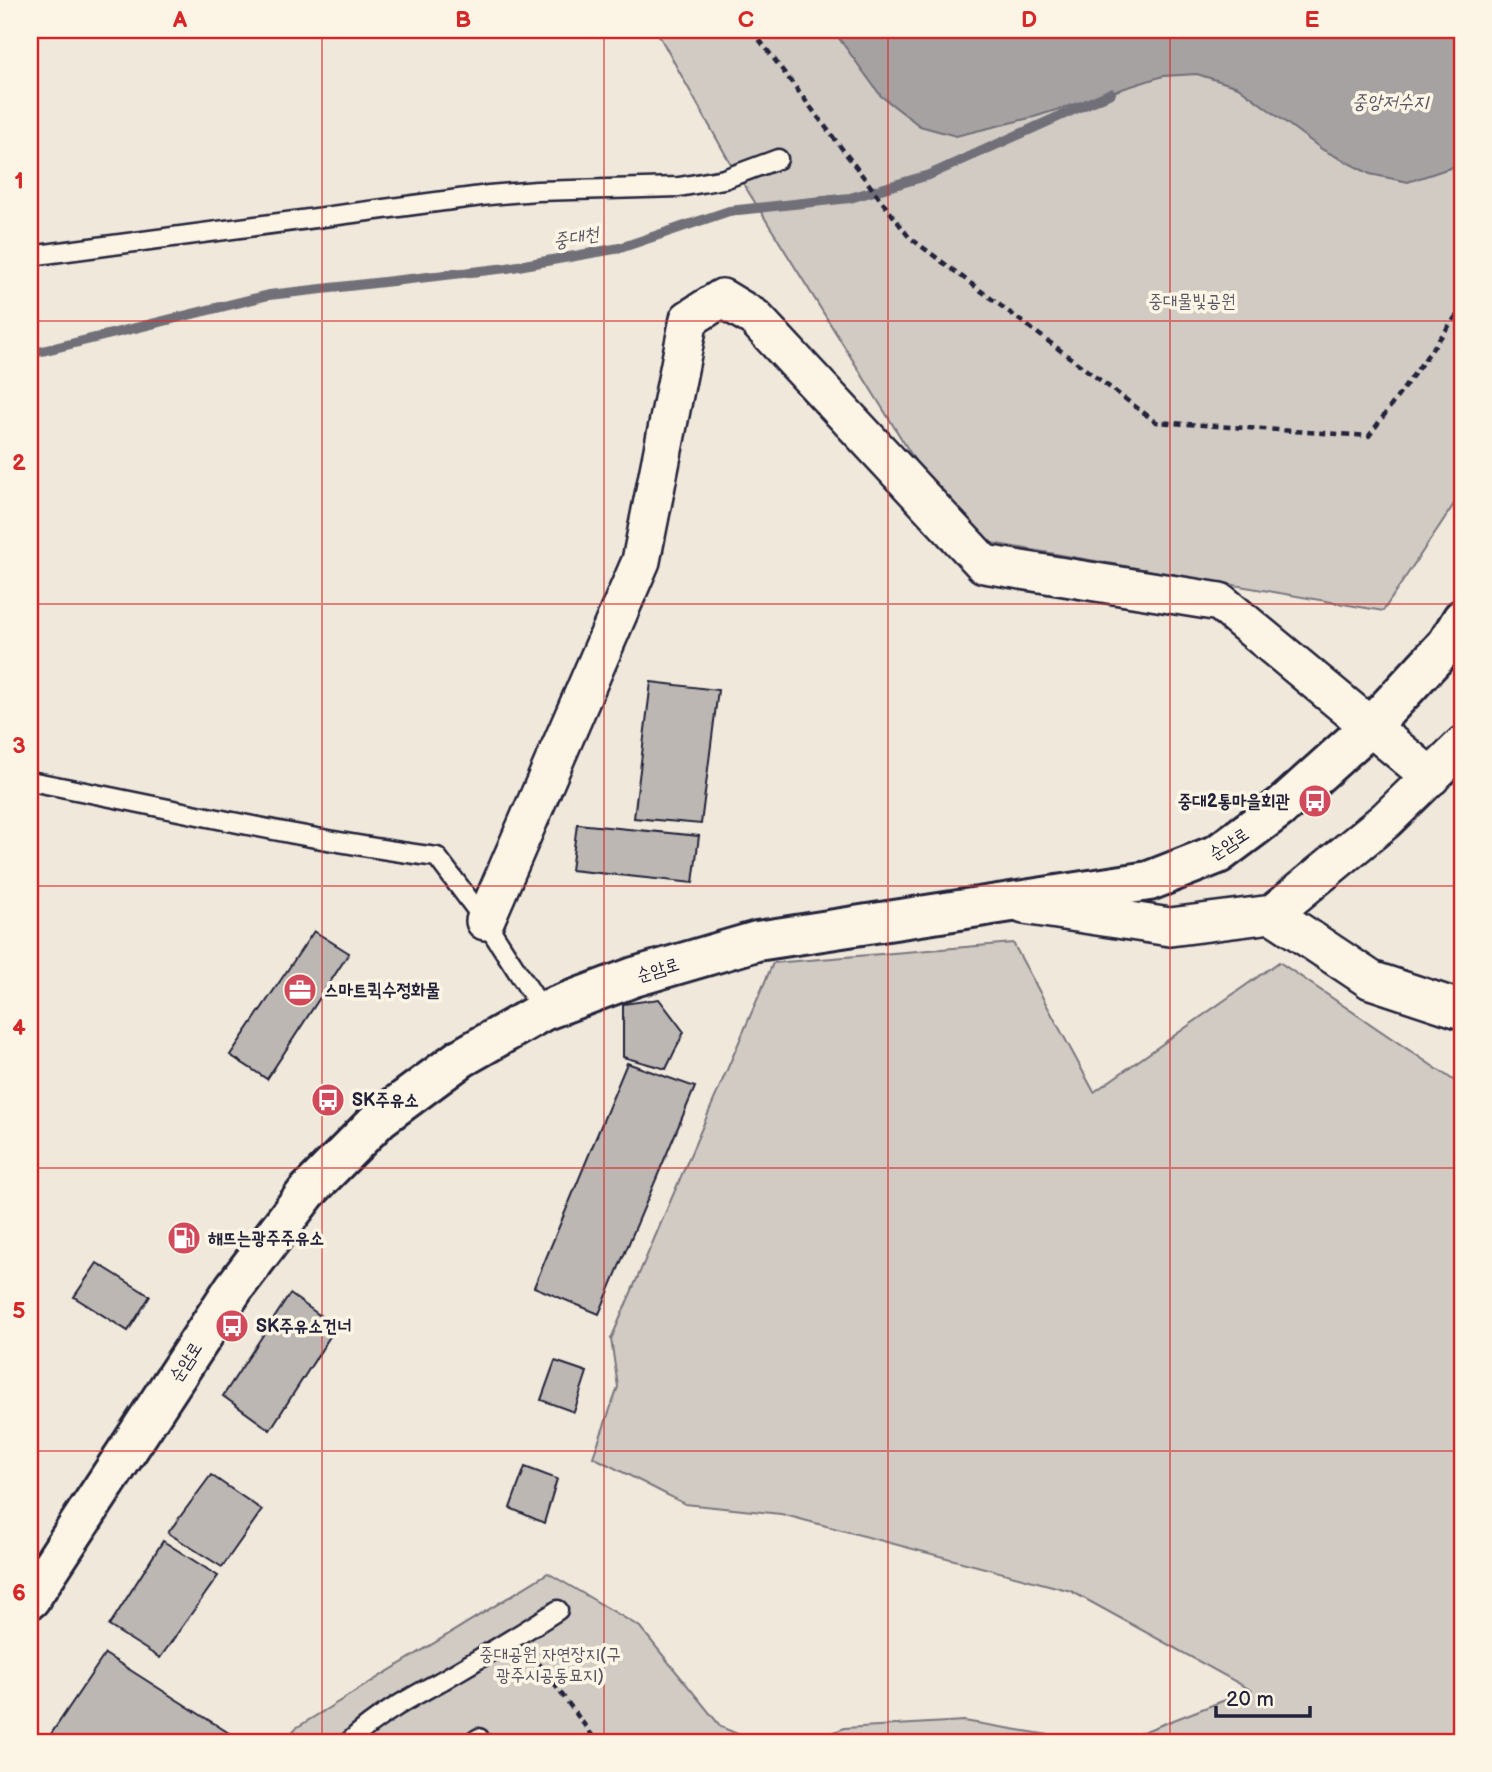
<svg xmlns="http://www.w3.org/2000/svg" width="1492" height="1772" font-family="'Balsamiq Sans','Poor Story',sans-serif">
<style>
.green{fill:#d1cbc3;stroke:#7a767f;stroke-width:2}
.water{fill:#a6a2a2;stroke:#716f79;stroke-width:2}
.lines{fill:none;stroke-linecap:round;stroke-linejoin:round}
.stream{stroke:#716f79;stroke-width:10}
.building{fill:#bcb7b3;stroke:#22223b;stroke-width:2}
.service-casing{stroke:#22223b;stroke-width:23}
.minor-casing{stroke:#22223b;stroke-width:42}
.tertiary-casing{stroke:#22223b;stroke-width:44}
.path{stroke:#22223b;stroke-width:4.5;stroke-dasharray:7 5;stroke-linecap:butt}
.service{stroke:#fcf5e5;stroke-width:18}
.minor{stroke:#fcf5e5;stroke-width:37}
.tertiary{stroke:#fcf5e5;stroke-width:38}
.grid{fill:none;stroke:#d62828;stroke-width:2;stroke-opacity:0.55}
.labels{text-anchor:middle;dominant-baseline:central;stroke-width:7;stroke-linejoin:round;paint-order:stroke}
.park-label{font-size:18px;fill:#575564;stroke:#fcf5e5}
.poi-label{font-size:18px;font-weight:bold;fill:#22223b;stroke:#fcf5e5;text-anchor:start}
.street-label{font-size:18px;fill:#22223b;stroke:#fcf5e5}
.water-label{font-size:19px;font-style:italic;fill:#575564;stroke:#fcf5e5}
.neatline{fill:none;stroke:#d62828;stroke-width:2.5}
.grid-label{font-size:23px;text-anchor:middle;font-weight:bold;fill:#d62828}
</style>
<rect width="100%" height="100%" fill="#efe8db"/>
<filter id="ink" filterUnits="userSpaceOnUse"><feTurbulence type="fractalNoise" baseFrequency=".0143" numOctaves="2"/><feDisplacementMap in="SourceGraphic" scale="14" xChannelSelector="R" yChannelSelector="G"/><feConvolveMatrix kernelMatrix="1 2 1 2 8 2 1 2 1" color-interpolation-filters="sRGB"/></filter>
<g filter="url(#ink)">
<path class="green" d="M656,30H1462V492L1383,611L963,538L728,159Z
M1013,943L1094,1092L1279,962L1462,1086V1742H1117L1251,1690L1071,1591L781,1514L685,1504L593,1457L618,1387L611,1339L773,963Z
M548,1573L640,1627L721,1727L756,1742H283L296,1728Z
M964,1721L1091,1742H811L844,1728Z"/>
<path class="water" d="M833,30H1462V164L1408,182L1370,174L1323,150L1238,87L1197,74L1163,76L1034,117L956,136L920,126L881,96Z"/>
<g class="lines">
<path class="stream" d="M30,354L269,295L507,268L620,248L729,211L850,198L929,175L1111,93"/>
</g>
<path class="building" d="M651,682L718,690L701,824L634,818Z
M577,824L699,836L693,883L571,870Z
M314,931L349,953L267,1079L230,1055Z
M659,999L684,1032L666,1069L623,1057V1004Z
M627,1063L695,1087L599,1314L534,1287Z
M97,1263L150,1296L128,1331L74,1297Z
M290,1294L336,1327L270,1430L223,1396Z
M555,1361L587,1372L574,1412L541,1400Z
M525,1467L557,1479L544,1523L510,1508Z
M211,1475L262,1510L222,1567L168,1533Z
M163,1541L218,1576L160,1658L109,1626Z
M105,1654L243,1742H57L49,1737Z"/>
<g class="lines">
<defs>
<path id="service" d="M30,256L489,195L537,191L679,187L724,179L778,159
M30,781C165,807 300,839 437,857L485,921L543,1011
M349,1742C376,1716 410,1698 443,1680C482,1657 520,1635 558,1610
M473,1742L479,1738"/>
<path id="minor" d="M1024,905L1170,927L1272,914L1386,820L1462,746
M1272,914L1371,980L1462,1010
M485,921L641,561L689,319L722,298L755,318L984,564L1220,602L1431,777"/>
<path id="tertiary" d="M30,1599L234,1288L307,1192L380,1118L461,1058L543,1011L634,977L757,941L1149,881L1218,854L1281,807L1371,726L1447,644L1462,619"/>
</defs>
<use href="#service" class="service-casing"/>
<use href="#minor" class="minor-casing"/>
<use href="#tertiary" class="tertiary-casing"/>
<path class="path" d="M752,30L909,237L1156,422L1369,436L1462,308
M532,1654L597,1742
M1215,1742H1223"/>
<use href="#service" class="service"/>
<use href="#minor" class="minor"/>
<use href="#tertiary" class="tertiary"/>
</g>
</g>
<path class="grid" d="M322,30V1742M604,30V1742M888,30V1742M1170,30V1742M30,321H1462M30,604H1462M30,886H1462M30,1168H1462M30,1451H1462"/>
<defs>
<symbol id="bus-disc" viewBox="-11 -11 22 22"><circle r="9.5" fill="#d1495b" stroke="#fcf5e5"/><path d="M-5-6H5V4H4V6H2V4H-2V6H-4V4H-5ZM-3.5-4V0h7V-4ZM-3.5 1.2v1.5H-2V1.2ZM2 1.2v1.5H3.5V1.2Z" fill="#fff"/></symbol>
<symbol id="office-disc" viewBox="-11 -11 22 22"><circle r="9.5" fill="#d1495b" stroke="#fcf5e5"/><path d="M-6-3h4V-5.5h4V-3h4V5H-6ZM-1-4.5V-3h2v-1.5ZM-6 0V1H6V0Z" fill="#fff"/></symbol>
<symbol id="fuel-disc" viewBox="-11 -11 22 22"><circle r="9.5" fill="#d1495b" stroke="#fcf5e5"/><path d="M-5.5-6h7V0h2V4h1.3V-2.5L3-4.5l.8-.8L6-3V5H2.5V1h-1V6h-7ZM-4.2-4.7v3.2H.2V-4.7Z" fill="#fff"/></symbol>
</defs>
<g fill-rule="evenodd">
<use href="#bus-disc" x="1296" y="782" width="38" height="38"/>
<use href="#office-disc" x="281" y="971" width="38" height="38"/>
<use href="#bus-disc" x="309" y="1081" width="38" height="38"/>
<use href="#fuel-disc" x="165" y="1219" width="38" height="38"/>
<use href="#bus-disc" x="213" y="1307" width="38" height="38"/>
</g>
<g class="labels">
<g class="park-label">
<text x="1192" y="301">중대물빛공원</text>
<text x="550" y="1654">중대공원 자연장지(구<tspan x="550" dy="21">광주시공동묘지)</tspan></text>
</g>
<g class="poi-label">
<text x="1290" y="801" text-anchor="end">중대2통마을회관</text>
<text x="324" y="990">스마트퀵수정화물</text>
<text x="352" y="1100">SK주유소</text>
<text x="208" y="1238">해뜨는광주주유소</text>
<text x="256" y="1326">SK주유소건너</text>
</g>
<g class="street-label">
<text transform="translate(1229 844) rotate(-33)">순암로</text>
<text transform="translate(658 970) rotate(-17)">순암로</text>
<text transform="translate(186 1362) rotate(-57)">순암로</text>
</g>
<g class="water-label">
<text x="1390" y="102">중앙저수지</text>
<text transform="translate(576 238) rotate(-10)">중대천</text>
</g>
</g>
<rect width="1492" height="1772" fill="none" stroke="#fcf5e5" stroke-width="77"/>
<path d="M1216 1706v10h94v-10" fill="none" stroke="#22223b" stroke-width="3.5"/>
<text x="1226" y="1706" font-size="21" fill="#22223b" stroke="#fcf5e5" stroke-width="5" paint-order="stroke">20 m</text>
<rect x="38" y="38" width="1416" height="1696" class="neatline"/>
<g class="grid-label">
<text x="180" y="27">A</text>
<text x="463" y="27">B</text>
<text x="746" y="27">C</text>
<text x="1029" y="27">D</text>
<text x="1312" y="27">E</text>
<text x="19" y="188">1</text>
<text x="19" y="470">2</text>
<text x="19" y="753">3</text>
<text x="19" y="1035">4</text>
<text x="19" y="1318">5</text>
<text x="19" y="1600">6</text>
</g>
</svg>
